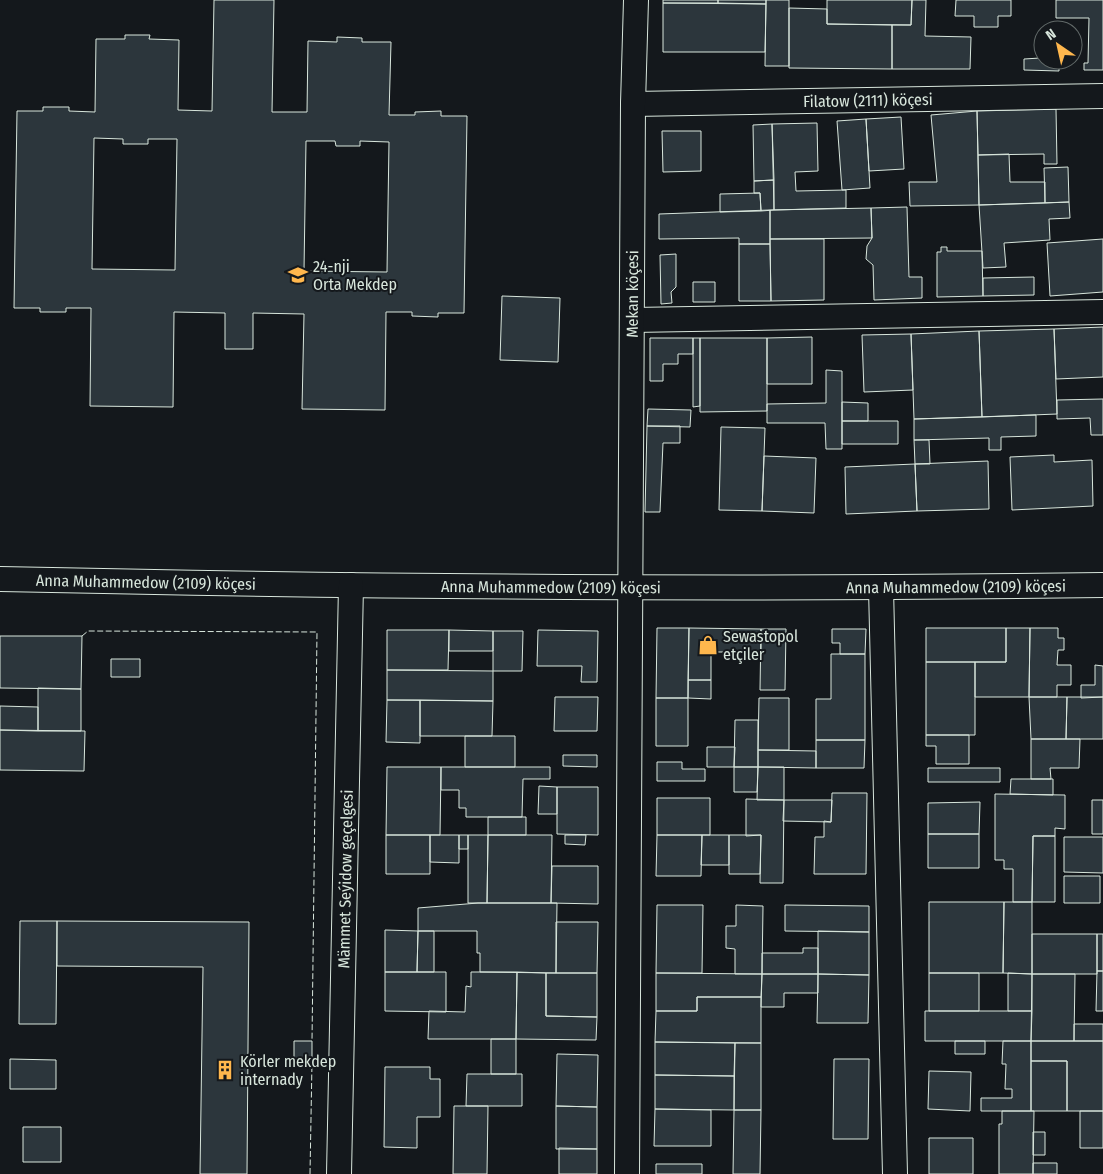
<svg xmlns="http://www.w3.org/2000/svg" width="1103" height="1174" font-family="'Fira Sans Condensed',sans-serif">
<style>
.building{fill:#2c363c;stroke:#d8e6dc;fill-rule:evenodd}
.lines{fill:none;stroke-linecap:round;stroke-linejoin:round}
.minor-casing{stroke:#d8e6dc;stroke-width:26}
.minor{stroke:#14181c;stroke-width:24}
.fence{stroke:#d8e6dc;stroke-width:1;stroke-dasharray:6 2.5;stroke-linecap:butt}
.labels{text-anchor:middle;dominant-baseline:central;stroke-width:4;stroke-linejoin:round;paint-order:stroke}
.street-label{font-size:16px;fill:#d8e6dc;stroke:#14181c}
.poi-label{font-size:16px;fill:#d8e6dc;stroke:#14181c;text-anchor:start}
</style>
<rect width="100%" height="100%" fill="#14181c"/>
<path class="building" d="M214,0H274L272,112H307L308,41L337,42V37L362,38V42H391L389,115H415V112L441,111V116H467L464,313H438V317L412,316V312H386L385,410L302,409L304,314L253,313V349H225V313L174,312L173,407L90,406L91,308H66V312H40V308H14L17,111H43V107H69V111L95,112L96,39H125V35H150L149,39L179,40L178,110L212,111ZM94,138L123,139V144H148V139H177L175,270L92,269ZM306,141H335L336,146H360V141L389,142L387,272L304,271Z
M663,0H718V3H663Z
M718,0H766V4L718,3Z
M766,0H789V66H765Z
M827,0H912L911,25L827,24Z
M912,0H926L925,36L971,37L970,69H892V25H911Z
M956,0H1011V16H998V27H974V16H955Z
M1056,0H1103V70H1084V63H1088L1089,18H1056Z
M663,3L766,4L765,52H663Z
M789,8L827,9V24L892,25V69L789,68Z
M1040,56H1043V60H1059V71L1024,70V59L1040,58Z
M1056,109L1057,164H1044V154L978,155L977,111Z
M977,111L979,205L910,206L909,182H937L931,115Z
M901,117L904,169L869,171L866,119Z
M866,119L870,188L842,190L837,121Z
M817,123L818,171L795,172L796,191L846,190V208L774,210L772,124Z
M772,124L774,180L754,181L753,125Z
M662,131H701V171L663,172Z
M1009,154L1010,182H1045V203L979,205L978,155Z
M1068,167L1069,202L1045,203L1044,168Z
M774,180V210L761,211L760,193H754V181Z
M760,193L761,211L720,212V194Z
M1069,202L1070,218L1049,219L1050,240L1004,243L1006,267L983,268L979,205Z
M907,207L909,277H922V298L874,300L873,265L866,259L867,246L872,238L871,208Z
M871,208L872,238L770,239V210Z
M770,210V244H739V238L659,239V214Z
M770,239H824V300L771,301Z
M1103,239V292L1050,296L1047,243Z
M739,244H770L771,301H739Z
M941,247H947V251H982L983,296L937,297V252H941Z
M676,254V287L671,292L672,303L661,304L660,255Z
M1034,277V295L983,296V278Z
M693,282H715V302H693Z
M502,296L560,298L558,362L500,360Z
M1103,327V377L1056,379L1054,329Z
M1054,329L1057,414L982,417L979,331Z
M979,331L982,417L914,419L911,334Z
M911,334L913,390L864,392L862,335Z
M812,337V384H767V338Z
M650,338H693V354H678V364H663V381H650Z
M693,338H700V406L693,407Z
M700,338H767V411L700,412Z
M826,370L842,371V449H826L825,423H767V404L826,403Z
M1103,399V435H1091L1090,418L1057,419V400Z
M842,402L868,403V421H842Z
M648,409L691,410L690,427L647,426Z
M1036,415V436L1001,437V450H989V438L914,440V419Z
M842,421H898V444H842Z
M647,426H680V443H663L660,512H645Z
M721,427L765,428L762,511L719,510Z
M914,440H929L930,464H915Z
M1054,455V462L1092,460L1093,506L1012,510L1010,457Z
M764,456L816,458L814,513L762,511Z
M988,461L989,509L917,511L915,464Z
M915,464L917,511L846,514L845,467Z
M657,628H689L688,698H656Z
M689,628L761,629V652H711V680H688Z
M926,628H1006V662H926Z
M1006,628H1030L1029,697H975V662H1006Z
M1030,628H1058V638H1064V650H1058L1057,665H1071V685H1057V697H1029Z
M761,629H786L785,690H760Z
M832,629H866L865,654H840V643H832Z
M387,630H449L448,670H387Z
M449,630L493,631V651H449Z
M538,630L598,631L597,682H581L582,666H537Z
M493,631H523L522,671H493Z
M0,636H82L81,689L0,688Z
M831,654H865V740H816V699H831Z
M111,659H140V677H111Z
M926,662H975V735H926Z
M1095,665L1103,666V697L1081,698V685H1095Z
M387,670L493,671V701L387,700Z
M688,680H711V699L688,698Z
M38,688L81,689V731H38Z
M555,697H598L597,731H554Z
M1029,697H1067L1066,739H1031Z
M1067,697H1103V739H1066Z
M656,698H688V746H656Z
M759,698H789V750H758Z
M387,700H420V743L386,742Z
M420,700L493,701L492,736H420Z
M0,706L38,707V731L0,730Z
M735,720H758V767H734Z
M0,730L85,731L84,771L0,770Z
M926,735H969V764H936V746H926Z
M465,736H515V767H465Z
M1031,739H1080L1079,768H1050L1051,779H1031Z
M816,740H865L864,768H816Z
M707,747H735L734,767H707Z
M758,750L816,751V768L758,767Z
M563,755H597V767L563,766Z
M657,762H682V769H705V781H657Z
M387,767H441L440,835H386Z
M441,767H550V779H523L522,817H466V808H459V790H441Z
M734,767H758L757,792H734Z
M758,767H784V800H757Z
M928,768H1000V782H928Z
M1011,779H1053V795L1010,794Z
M539,786L557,787V814H538Z
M557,787H598V835L557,834Z
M832,793H867L866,874H814L815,837H824V821L831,822Z
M995,794L1065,795V829L1055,828V836H1033L1032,902H1013V869H1004V860H995Z
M657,798H710V835H657Z
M746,799L784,800L783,883H760L761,835L746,836Z
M784,800H832L831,822L783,821Z
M1092,800H1103V834H1092Z
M980,802L979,834H928V803Z
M488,817H526V835H488Z
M928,834H979V868H928Z
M386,835H430V874H386Z
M430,835H459V863L430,862Z
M459,835H468V849H459Z
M468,835H488L487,903H468Z
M488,835H552L551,903H487Z
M565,835H586L585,845L565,844Z
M657,835H702L701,876H656Z
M702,835H729V865H701Z
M729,835H761L760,874H729Z
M1033,836H1055V902H1032Z
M1064,837H1103V873L1064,872Z
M552,866H598V904L551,903Z
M1064,876H1100V903H1064Z
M929,902H1004L1003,973H929Z
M1004,902H1032V974L1003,973Z
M478,903H557L556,973L480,972V953H477V931H418V908Z
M657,905H703L702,973H656Z
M736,905L763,906L762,974H735V949L726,948V926H736Z
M785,905L869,906V932L785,931Z
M20,921H57L56,1024H19Z
M57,921L249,922L247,1174H200L203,967L57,966Z
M556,922H598L597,973H556Z
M385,930L418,931L417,972H385Z
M418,931H434V972H417Z
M818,931L869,932V975L818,974Z
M1032,934H1097V974H1032Z
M1097,934H1103V971H1097Z
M803,948H818V974H762V953H803Z
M1097,971H1103V1011H1096Z
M385,972H446V1012L385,1011Z
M471,972H517L516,1039H428L429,1011L465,1012L466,986L471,987Z
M517,972L546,973V1016L597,1017L596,1040L516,1039Z
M546,973H597V1017L546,1016Z
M656,973L762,974L761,997H697V1011H656Z
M929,973H979V1011H929Z
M1008,973L1032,974V1011H1008Z
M762,974H818V993H784V1007H761Z
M818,974L869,975L868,1023H817Z
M1032,974H1075L1074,1041H1031Z
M697,997H761V1043L655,1042L656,1011H697Z
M925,1011H1032L1031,1041H925Z
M1074,1024H1103V1041H1074Z
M491,1039H516V1074H491Z
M294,1041H312V1062H294Z
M955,1041H985V1054H955Z
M1003,1041H1031V1111H981V1098H1012V1089H1005L1006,1064H1002Z
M1031,1041H1103V1111H1067V1061H1031Z
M655,1042L735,1043L734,1076L655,1075Z
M735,1043H761V1110H734Z
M557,1054L598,1055L597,1107L556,1106Z
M10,1059L56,1060V1089H10Z
M834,1059H869L868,1139H833Z
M1031,1061H1067V1111H1031Z
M385,1067H430V1079H440V1117H417V1148L384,1147Z
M929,1071L971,1072L970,1111L928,1109Z
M467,1074H522V1106H466Z
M655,1075L734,1076V1110L655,1109Z
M454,1106H488L487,1174H453Z
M556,1106L597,1107V1149H556Z
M655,1109L711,1110V1146H654Z
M734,1110H761L760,1174H733Z
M1002,1111H1034L1033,1174H999V1124H1002Z
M1080,1111H1103V1148H1080Z
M23,1127H61V1162H23Z
M1033,1132H1045V1155H1033Z
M929,1138H973V1174H929Z
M559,1148L597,1149V1174H559Z
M1033,1163H1057V1174H1033Z
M656,1164H702V1174H656Z"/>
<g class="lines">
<defs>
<g id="minor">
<path id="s1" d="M633,104L1103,96"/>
<path d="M633,320L1103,312"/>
<path id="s2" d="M0,579C368,587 735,590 1103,585"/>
<path d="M881,588L895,1174"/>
<path id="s3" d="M339,1174L351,585"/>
<path id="s4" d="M627,1174L633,104L636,0"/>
</g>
</defs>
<use href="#minor" class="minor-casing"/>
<use href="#minor" class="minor"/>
<path class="fence" d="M82,636L88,631L317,632L312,1041
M310,1174L312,1062"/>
</g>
<defs>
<symbol id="school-bare" viewBox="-9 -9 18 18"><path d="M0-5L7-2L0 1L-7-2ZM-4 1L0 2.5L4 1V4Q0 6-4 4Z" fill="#ffb74d" stroke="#14181c" stroke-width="2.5" paint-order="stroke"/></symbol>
<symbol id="shop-bare" viewBox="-9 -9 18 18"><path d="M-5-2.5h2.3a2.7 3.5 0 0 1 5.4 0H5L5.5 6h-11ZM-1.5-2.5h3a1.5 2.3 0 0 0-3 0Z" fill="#ffb74d" stroke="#14181c" stroke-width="2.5" paint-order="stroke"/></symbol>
<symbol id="building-bare" viewBox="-9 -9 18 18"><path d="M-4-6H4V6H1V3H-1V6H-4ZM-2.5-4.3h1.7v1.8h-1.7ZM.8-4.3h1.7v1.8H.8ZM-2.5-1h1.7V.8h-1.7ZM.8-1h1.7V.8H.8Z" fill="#ffb74d" stroke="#14181c" stroke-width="2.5" paint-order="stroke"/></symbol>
</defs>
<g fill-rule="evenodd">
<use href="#school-bare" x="284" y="261" width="28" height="28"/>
<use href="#shop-bare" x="694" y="631" width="28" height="28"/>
<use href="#building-bare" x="211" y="1056" width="28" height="28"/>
</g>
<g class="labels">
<g class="street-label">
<text stroke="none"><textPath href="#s1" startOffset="235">Filatow (2111) köçesi</textPath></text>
<text stroke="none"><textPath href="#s4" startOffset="880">Mekan köçesi</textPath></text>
<text stroke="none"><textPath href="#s2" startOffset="146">Anna Muhammedow (2109) köçesi</textPath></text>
<text stroke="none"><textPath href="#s2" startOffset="551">Anna Muhammedow (2109) köçesi</textPath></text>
<text stroke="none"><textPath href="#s2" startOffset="956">Anna Muhammedow (2109) köçesi</textPath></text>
<text stroke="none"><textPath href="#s3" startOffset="295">Mämmet Seýidow geçelgesi</textPath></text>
</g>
<g class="poi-label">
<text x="313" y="266">24-nji<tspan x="313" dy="18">Orta Mekdep</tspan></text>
<text x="723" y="636">Sewastopol<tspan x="723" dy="18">etçiler</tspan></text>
<text x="240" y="1061">Körler mekdep<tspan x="240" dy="18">internady</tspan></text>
</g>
</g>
<g transform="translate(1058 45) rotate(326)"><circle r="24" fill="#14181c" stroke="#626a69"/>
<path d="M0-4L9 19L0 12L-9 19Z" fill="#ffb74d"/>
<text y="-8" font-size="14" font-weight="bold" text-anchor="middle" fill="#d8e6dc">N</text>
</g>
</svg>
